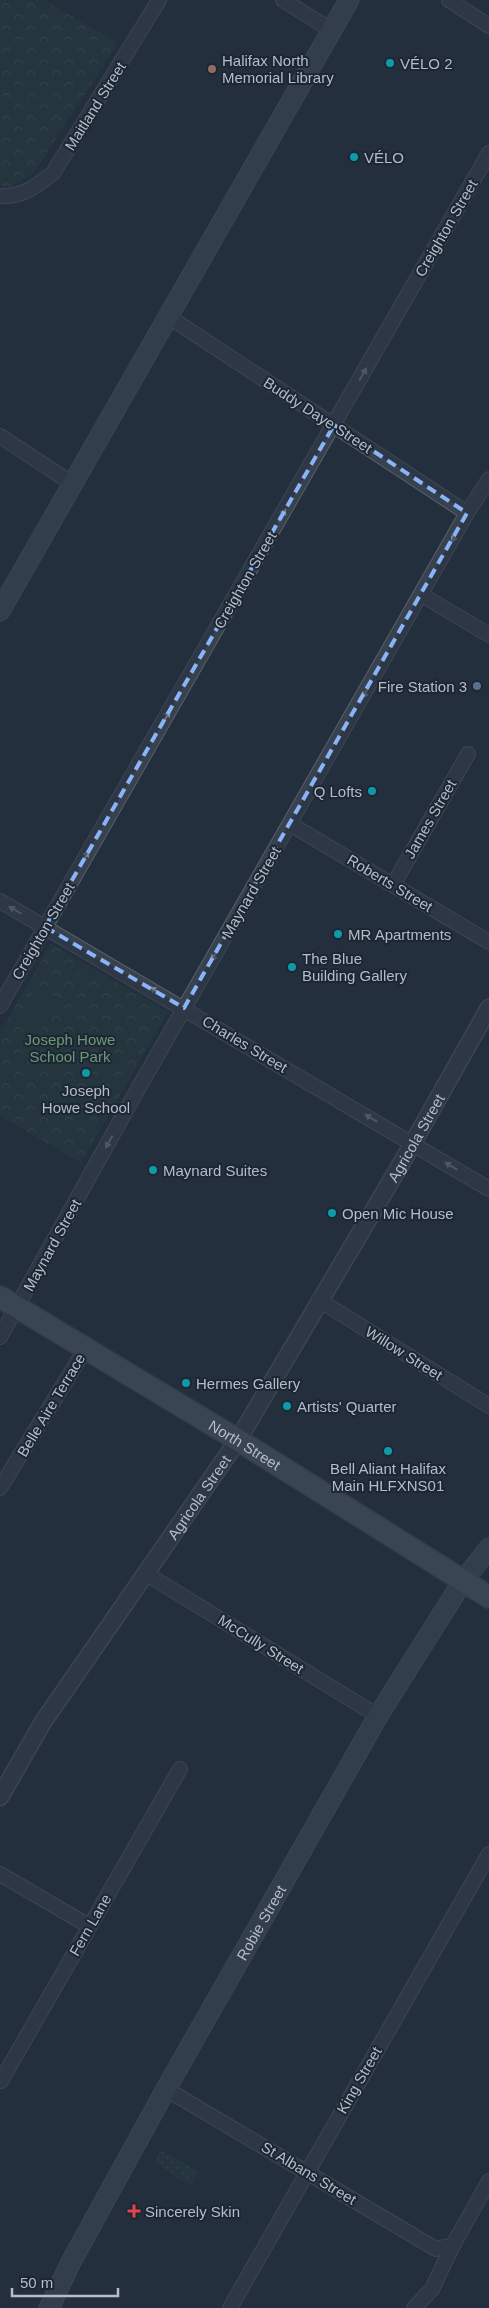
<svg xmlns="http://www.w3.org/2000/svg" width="489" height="2308" font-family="Arial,sans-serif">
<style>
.grass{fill:url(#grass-dots)}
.park{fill:url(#park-crowns)}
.garden{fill:#263c3f}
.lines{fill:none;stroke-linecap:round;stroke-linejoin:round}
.minor-casing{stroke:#565f6c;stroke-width:16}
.tertiary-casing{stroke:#565f6c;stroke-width:19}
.secondary-casing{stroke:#565f6c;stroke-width:21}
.primary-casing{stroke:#414a57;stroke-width:24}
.minor{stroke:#38414e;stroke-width:14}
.tertiary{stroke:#38414e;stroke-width:16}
.secondary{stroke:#465061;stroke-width:19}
.primary{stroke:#56606e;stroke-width:21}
.oneway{fill:#7c8592}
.marked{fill:none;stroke:#8ab4f8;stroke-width:4;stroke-dasharray:10 6;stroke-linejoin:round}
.culture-dot{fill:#0f9aa8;stroke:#1d2633;stroke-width:2}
.education-dot{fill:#8d6e63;stroke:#1d2633;stroke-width:2}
.service-dot{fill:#5c6f8a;stroke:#1d2633;stroke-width:2}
.health-dot{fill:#e0444e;stroke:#1d2633;stroke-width:2}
.labels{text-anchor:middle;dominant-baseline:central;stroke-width:4;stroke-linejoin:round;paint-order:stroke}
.poi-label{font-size:15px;fill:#b4bcc9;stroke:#1d2633;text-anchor:start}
.street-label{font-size:15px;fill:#b4bcc9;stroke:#1d2633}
.park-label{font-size:15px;fill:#6b9a76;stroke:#1d2633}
</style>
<defs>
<pattern id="grass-dots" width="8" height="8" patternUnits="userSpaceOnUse" patternTransform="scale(1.25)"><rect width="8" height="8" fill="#263c3f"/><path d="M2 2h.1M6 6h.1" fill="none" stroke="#435659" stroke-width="1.8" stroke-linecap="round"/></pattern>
<pattern id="park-crowns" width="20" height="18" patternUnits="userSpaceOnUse" patternTransform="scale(1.25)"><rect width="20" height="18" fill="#263c3f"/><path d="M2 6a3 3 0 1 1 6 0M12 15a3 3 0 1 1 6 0" fill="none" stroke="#435659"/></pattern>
</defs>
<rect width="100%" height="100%" fill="#242f3e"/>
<path class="grass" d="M160,2150L200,2172L190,2186L155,2162Z"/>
<path class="park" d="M0,0H44L118,43L34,173L11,187L0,186Z
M51,944L168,1012L81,1163L0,1116V1033Z"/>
<path class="garden" d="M81,962L113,980L108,988L75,970Z
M36,987L60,1000L37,1037L15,1024Z"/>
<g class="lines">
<defs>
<path id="minor" d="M283,0L331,30
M449,0L489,26
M0,196C23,197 35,187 53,173L159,0
M169,317L467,513
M0,436L73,484
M422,595L489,635
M290,824L489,942
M393,885L468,754
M0,901L489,1189
M0,1006L489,153
M319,1300L489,1406
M0,1337L138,1089L467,513L489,479
M0,1488L86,1348
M145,1573L378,1716
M0,1874L89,1926
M1,2081L180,1769
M166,2089L436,2249L453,2245
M230,2308L489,1854
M414,2308L432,2289L453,2245L489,2181"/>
<g id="tertiary">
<path id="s1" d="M0,1797L43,1722L238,1440L405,1157L489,1008"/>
</g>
<g id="secondary">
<path d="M0,611L349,0"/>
<path id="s2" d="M49,2308L71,2262L166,2089L378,1716L463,1581L489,1548"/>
</g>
<g id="primary">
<path id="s3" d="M0,1297L238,1440L489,1597"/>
</g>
</defs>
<use href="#minor" class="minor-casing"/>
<use href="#tertiary" class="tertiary-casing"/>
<use href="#secondary" class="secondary-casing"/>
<use href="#primary" class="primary-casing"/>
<use href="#minor" class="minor"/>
<use href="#tertiary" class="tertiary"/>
<use href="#secondary" class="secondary"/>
<use href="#primary" class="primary"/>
</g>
<defs><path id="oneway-solid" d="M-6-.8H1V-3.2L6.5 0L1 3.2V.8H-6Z" transform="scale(1.25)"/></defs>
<g class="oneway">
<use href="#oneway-solid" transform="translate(363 374) rotate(-60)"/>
<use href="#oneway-solid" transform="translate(282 515) rotate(-60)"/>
<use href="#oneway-solid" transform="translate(455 536) rotate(119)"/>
<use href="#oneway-solid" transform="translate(366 692) rotate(120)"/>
<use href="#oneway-solid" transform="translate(166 717) rotate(-60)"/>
<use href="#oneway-solid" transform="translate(85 857) rotate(-60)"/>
<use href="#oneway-solid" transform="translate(15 910) rotate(-150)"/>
<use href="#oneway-solid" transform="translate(215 955) rotate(120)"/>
<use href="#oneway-solid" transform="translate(156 991) rotate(-150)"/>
<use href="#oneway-solid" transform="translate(371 1118) rotate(-149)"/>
<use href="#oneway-solid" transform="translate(109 1142) rotate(119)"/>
<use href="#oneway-solid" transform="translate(451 1166) rotate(-149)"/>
</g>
<path d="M0 0H489V2308H0ZM334,425L467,513L184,1008L45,927Z" fill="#242f3e" fill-opacity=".55" fill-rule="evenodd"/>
<path class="marked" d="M334,425L467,513L184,1008L45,927Z"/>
<g class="culture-dot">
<circle cx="390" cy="63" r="5"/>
<circle cx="354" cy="157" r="5"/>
<circle cx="372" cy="791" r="5"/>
<circle cx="338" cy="934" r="5"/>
<circle cx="292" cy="967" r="5"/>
<circle cx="86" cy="1073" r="5"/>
<circle cx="153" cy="1170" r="5"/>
<circle cx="332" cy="1213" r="5"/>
<circle cx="186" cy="1383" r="5"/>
<circle cx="287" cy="1406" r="5"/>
<circle cx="388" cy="1451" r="5"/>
</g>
<circle class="education-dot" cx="212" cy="69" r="5"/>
<circle class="service-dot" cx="477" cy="686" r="5"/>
<path class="health-dot" d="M131.5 2203.5h5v5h5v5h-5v5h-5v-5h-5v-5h5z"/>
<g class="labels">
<g class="poi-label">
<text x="222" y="60">Halifax North<tspan x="222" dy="17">Memorial Library</tspan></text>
<text x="400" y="63">VÉLO 2</text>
<text x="364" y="157">VÉLO</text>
<text x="467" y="686" text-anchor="end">Fire Station 3</text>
<text x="362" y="791" text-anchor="end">Q Lofts</text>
<text x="348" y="934">MR Apartments</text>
<text x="302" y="958">The Blue<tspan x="302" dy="17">Building Gallery</tspan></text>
<text x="86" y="1090" text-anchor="middle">Joseph<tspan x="86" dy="17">Howe School</tspan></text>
<text x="163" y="1170">Maynard Suites</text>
<text x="342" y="1213">Open Mic House</text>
<text x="196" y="1383">Hermes Gallery</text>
<text x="297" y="1406">Artists' Quarter</text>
<text x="388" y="1468" text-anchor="middle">Bell Aliant Halifax<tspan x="388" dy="17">Main HLFXNS01</tspan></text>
<text x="145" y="2211">Sincerely Skin</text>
</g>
<g class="street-label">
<text transform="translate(95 106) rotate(-58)">Maitland Street</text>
<text transform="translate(446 228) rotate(-60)">Creighton Street</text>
<text transform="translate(318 415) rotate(33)">Buddy Daye Street</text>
<text transform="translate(245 580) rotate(-60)">Creighton Street</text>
<text transform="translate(430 819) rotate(-60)">James Street</text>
<text transform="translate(390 883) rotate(31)">Roberts Street</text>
<text transform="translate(251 892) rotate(-60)">Maynard Street</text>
<text transform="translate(43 931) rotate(-60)">Creighton Street</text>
<text transform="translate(245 1044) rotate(31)">Charles Street</text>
<text stroke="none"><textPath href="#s1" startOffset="780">Agricola Street</textPath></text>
<text transform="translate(52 1245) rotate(-61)">Maynard Street</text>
<text transform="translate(404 1353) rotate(32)">Willow Street</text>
<text transform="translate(51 1405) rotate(-59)">Belle Aire Terrace</text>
<text stroke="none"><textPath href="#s3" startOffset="286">North Street</textPath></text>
<text stroke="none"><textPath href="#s1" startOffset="360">Agricola Street</textPath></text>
<text transform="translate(261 1644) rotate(32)">McCully Street</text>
<text stroke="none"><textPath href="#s2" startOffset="440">Robie Street</textPath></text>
<text transform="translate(90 1925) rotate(-60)">Fern Lane</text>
<text transform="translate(359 2080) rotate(-60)">King Street</text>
<text transform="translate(309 2173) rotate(31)">St Albans Street</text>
</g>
<g class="park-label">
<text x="70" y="1039">Joseph Howe<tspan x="70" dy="17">School Park</tspan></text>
</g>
</g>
<path d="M12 2288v8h106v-8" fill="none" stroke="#b4bcc9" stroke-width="2.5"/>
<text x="20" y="2288" font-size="15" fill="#b4bcc9" stroke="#1d2633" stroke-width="4" paint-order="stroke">50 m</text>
</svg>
